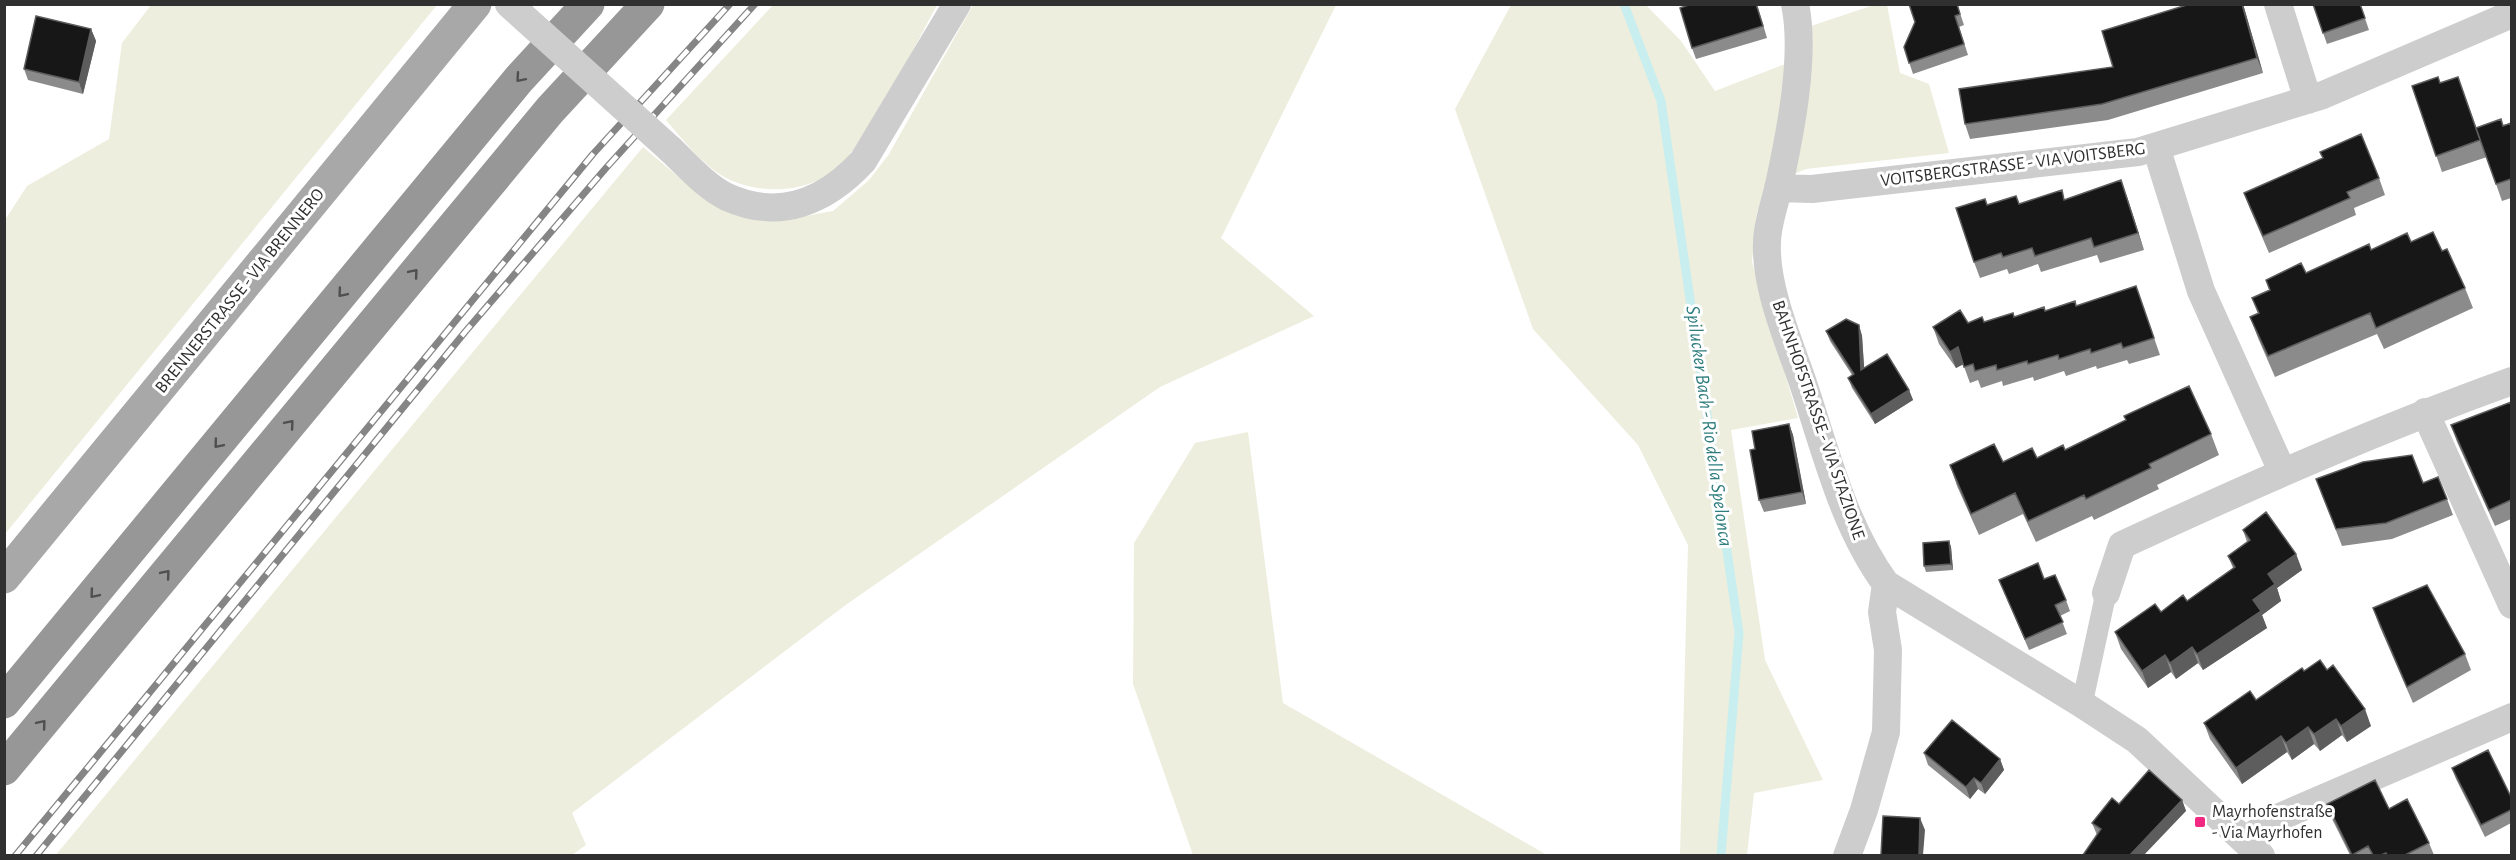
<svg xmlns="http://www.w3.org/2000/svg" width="2516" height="860" font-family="'Alegreya Sans',sans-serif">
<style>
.green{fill:#edeedd}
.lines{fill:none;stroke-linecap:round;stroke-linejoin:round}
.stream{stroke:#c9eeef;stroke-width:9}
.pedestrian{stroke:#cdcdcd;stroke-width:21}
.minor{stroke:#cdcdcd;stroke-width:28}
.primary{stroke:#a8a8a8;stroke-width:33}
.motorway{stroke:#979797;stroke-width:33}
.rail-casing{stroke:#858585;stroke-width:7}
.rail{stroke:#fff;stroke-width:4.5;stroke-dasharray:14;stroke-linecap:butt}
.minor-bridge{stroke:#cdcdcd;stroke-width:28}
.wall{fill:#8b8b8b}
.shaded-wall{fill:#5d5d5d}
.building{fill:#171717;stroke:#5d5d5d;stroke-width:1.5}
.oneway{stroke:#4f4f4f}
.poi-dot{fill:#f22882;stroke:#fff;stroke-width:2}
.labels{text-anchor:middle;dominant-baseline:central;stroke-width:6;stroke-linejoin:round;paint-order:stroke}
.street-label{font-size:18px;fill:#303030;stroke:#fff}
.poi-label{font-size:18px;fill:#303030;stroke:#fff;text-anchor:start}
.water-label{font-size:20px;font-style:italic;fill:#2f7d7e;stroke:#fff}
</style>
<rect width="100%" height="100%" fill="#fff"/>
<path class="green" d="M151,5H437L5,534V220L27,186L109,139L122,43Z
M773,5H937C909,56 884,113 847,158C818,194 759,198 721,175C700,162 682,139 666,120Z
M973,5H1336L1221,238L1314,316L1160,387L847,604L572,813L586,845L572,855L55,856L643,147L700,195L784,220L833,211L869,180L889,154Z
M1511,5H1646L1681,41L1715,91L1785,64L1802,29L1874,5H1887L1900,73L1929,84L1949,153L1806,169L1778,181L1757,212L1752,262L1798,418L1731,430L1765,660L1823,780L1754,793L1747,855H1680L1688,545L1638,445L1533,329L1455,109Z
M1248,432L1283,703L1547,855H1193L1133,684L1134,543L1195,443Z"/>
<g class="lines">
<path class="stream" d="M1624,4L1661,101L1739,633L1721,856"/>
<path class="pedestrian" d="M2082,704L2106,593"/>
<path class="minor" d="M1795,4C1806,55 1790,134 1779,185C1775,204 1767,224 1767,243C1765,287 1789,342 1803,383C1826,452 1843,525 1886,584L2082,704L2137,740L2261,856
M2278,4L2308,100
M2156,147L2201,291L2282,471
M670,149C687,165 706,187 727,197C780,221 826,201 863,161L957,4
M1778,188L1812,189L2138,152L2323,95L2512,14
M2425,412L2512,605
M2106,593L2122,545C2250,486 2378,429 2512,381
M2245,841L2275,819L2512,717
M1847,856L1864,810L1886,732L1888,650L1882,612L1886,584"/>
<path class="primary" d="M4,577L475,4"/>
<path class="motorway" d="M4,702L519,79L588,4
M4,769L550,110L648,4"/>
<defs>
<path id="rail" d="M15,856L593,154L730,4
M36,856L465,332L606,168L755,4"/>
</defs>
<use href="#rail" class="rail-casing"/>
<use href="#rail" class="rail"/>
<path class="minor-bridge" d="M509,4L670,149"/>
</g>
<path class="wall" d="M1757,4L1767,38L1696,59L1692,48Z
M1957,4L1964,25L1959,27L1968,55L1913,74L1904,47L1915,22Z
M2190,4H2243L2263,73L2108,120L1970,139L1965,124L2113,67Z
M2313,4H2360L2369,30L2327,44Z
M91,29L96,41L83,94L28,80L24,69Z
M2458,77L2487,157L2442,172L2412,86L2440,83Z
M2511,123V198L2502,201L2496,184L2503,125Z
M2379,178L2385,195L2354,208L2356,215L2269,253L2250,209L2244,193Z
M2127,197L2144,250L2100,263L2097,255L2041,272L2038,264L2009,274L2007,269L1980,278L1974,262L1987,205Z
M2411,242L2442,251L2465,288L2473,308L2384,349L2377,334L2275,377L2258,338L2250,317L2258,314L2252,298L2269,290L2266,280L2306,273L2371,250Z
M2136,286L2160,355L2129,364L2127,360L2097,369L2096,366L2066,376L2064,371L2034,381L2033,377L2003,386L2002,381L1981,388L1978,380L1970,383L1963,364L1956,368L1939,344L1933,327L1968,323L1984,322L2077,306Z
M1859,325L1862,336L1864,368L1909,390L1913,400L1875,424L1852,388L1848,378L1852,375L1830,341L1826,331Z
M2511,402V519L2495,526L2457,442L2451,425Z
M1789,424L1793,435L1806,504L1764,512L1759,500L1755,449Z
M2211,434L2219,455L2157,485L2159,489L2094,520L2092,516L2036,542L2023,514L1979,535L1957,486L1950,465L2003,462L2037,458L2065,450Z
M2316,479L2423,483L2447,499L2453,515L2392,539L2342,546Z
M2243,530L2296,554L2302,570L2277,588L2281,601L2262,615L2267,628L2203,670L2198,663L2176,679L2171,672L2148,688L2121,649L2115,632L2187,601L2233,568L2228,556L2247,542Z
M1949,541L1951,547L1953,570L1926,572L1924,566Z
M2044,579L2066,600L2070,611L2060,616L2067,634L2029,650L1999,580Z
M2373,608L2465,654L2471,670L2413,703L2379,625Z
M2327,670L2371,726L2347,742L2342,735L2320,751L2314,744L2292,760L2287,752L2242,784L2210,739L2204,723L2256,700L2304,671Z
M1924,753L2000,759L2004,770L1985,794L1978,789L1970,799L1928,765Z
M2452,768L2511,797V823L2485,837L2456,779Z
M2182,800L2186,811L2097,835L2092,823L2119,804Z
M2327,804L2389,809L2429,843L2434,855H2350L2333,821Z"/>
<path class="shaded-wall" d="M2242,4H2243L2263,73L2257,58Z
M91,29L96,41L83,94L79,82Z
M2121,180L2127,197L2144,250L2138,233Z
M1859,325L1862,336L1865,380L1861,370Z
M1958,347L1964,364L1956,368L1950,352Z
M1909,390L1913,400L1875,424L1871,414Z
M1789,424L1793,435L1806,504L1802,492Z
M1949,541L1951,547L1953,570L1951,564Z
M2296,554L2302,570L2277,588L2281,601L2262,615L2267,628L2203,670L2197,654L2253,600L2268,574Z
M2192,647L2198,663L2176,679L2170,663Z
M2165,655L2171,672L2148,688L2142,671Z
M2365,709L2371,726L2347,742L2341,726Z
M2336,719L2342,735L2320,751L2314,734Z
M2308,727L2314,744L2292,760L2286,743Z
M2281,736L2287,752L2242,784L2236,768Z
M2000,759L2004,770L1985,794L1981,783Z
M1974,778L1978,789L1970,799L1966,787Z
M2182,800L2186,811L2144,855H2130Z
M1920,818L1925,830L1923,855H1919Z"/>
<path class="building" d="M1691,4H1756L1763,26L1692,48L1680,8Z
M1909,4H1957L1960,14L1955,16L1964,44L1909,63L1904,47L1915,22Z
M2190,4H2242L2257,58L2102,104L1965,124L1959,89L2113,67L2102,31Z
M2313,4H2360L2365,18L2323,33Z
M36,16L91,29L79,82L24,69Z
M2438,77L2440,83L2458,77L2480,140L2436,156L2412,86Z
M2501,119L2503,126L2511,123V179L2496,184L2476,128Z
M2361,134L2379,178L2347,192L2350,198L2263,236L2244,193L2323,158L2320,152Z
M2121,180L2138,233L2094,247L2091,238L2035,256L2032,248L2003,257L2001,253L1974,262L1956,208L1985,199L1987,205L2016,196L2019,204L2062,190L2064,200Z
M2433,232L2442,251L2447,249L2465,288L2376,328L2370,313L2268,356L2250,317L2259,313L2252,298L2270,290L2266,280L2301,263L2306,273L2369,244L2371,250L2407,233L2411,242Z
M2136,286L2154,338L2123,348L2121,343L2091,353L2090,349L2059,359L2058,355L2028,364L2027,361L1997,370L1996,365L1975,371L1973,364L1964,367L1958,347L1950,352L1933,327L1960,310L1968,323L1982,317L1984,322L2013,313L2014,317L2044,307L2045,311L2075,301L2076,306Z
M1846,319L1859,325L1861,370L1887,354L1909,390L1871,414L1848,378L1854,374L1826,331Z
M2189,386L2211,434L2149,464L2151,468L2086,499L2084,495L2028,521L2015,493L1971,514L1950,465L1994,444L2003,462L2032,448L2037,458L2063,445L2065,450L2126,420L2124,416Z
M2511,402V500L2489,510L2451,425Z
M1789,424L1802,492L1759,500L1750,450L1755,449L1752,431Z
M2412,455L2423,483L2438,477L2447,499L2386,523L2336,529L2316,479L2363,462Z
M2266,512L2296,554L2268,574L2275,584L2253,600L2261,611L2197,654L2192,647L2170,663L2165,655L2142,671L2115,632L2155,604L2161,612L2183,595L2187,601L2235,567L2228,556L2250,540L2243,530Z
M1949,541L1951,564L1924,566L1923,543Z
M2038,563L2044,579L2055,575L2066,600L2055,605L2063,622L2025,639L1999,580Z
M2427,585L2465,654L2407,687L2373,608Z
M2320,660L2327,670L2333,665L2365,709L2341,726L2336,719L2314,734L2308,727L2286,743L2281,736L2236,768L2204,723L2250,691L2256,700L2302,668L2304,671Z
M1952,720L2000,759L1981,783L1974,778L1966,787L1924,753Z
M2488,750L2511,797V810L2481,825L2452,768Z
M2149,770L2182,800L2130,855H2083L2101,829L2092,823L2112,798L2119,804Z
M2375,780L2389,809L2407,799L2429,843L2405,855H2387L2386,853L2381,855H2373L2368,846L2352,855L2327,804Z
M1883,816L1920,818L1919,855H1881Z"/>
<defs><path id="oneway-chevron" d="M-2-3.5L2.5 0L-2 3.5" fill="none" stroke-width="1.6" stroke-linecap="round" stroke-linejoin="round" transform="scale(1.5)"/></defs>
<g class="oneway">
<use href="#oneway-chevron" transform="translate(520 78) rotate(131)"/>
<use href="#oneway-chevron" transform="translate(414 273) rotate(-50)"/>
<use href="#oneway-chevron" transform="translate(342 293) rotate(130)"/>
<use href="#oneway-chevron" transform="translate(290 424) rotate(-50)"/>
<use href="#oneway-chevron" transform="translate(218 444) rotate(130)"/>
<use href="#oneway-chevron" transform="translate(166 574) rotate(-50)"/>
<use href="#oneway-chevron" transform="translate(94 594) rotate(130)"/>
<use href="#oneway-chevron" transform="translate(42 724) rotate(-50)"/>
</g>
<rect class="poi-dot" x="2194" y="816" width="12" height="12" rx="3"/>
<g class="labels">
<g class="street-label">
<text transform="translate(2013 165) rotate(-7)">VOITSBERGSTRASSE - VIA VOITSBERG</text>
<text transform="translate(240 291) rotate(-51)">BRENNERSTRASSE - VIA BRENNERO</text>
<text transform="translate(1818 420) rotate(71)">BAHNHOFSTRASSE - VIA STAZIONE</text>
</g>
<g class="poi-label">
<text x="2212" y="812">Mayrhofenstraße<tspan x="2212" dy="21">- Via Mayrhofen</tspan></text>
</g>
<g class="water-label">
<text transform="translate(1709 426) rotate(82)">Spilucker Bach - Rio della Spelonca</text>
</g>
</g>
<rect width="2516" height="860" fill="none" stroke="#303030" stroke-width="12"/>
</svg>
